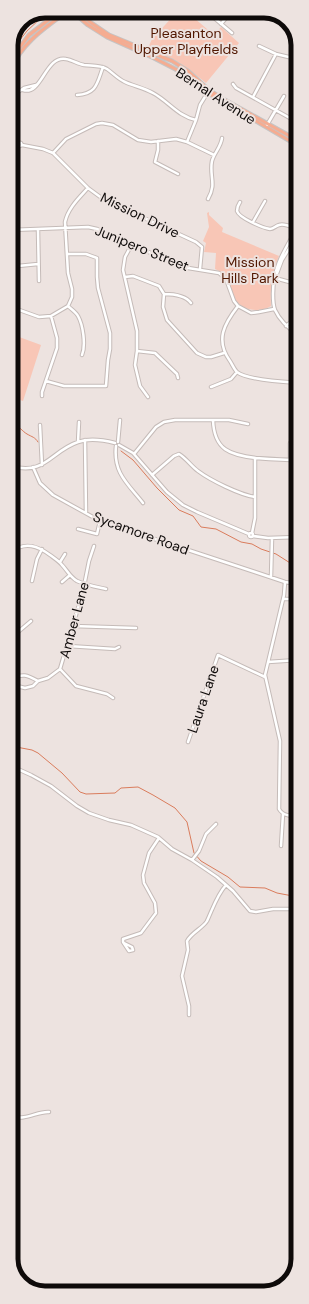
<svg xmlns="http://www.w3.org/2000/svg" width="309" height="1304" font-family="'DM Sans',sans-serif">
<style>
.green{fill:#f8c6b6}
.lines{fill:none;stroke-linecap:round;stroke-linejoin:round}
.stream{stroke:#da7c5c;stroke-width:1}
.minor-casing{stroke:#c5bbb8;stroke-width:4.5}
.major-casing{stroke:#c5c4c4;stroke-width:5}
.minor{stroke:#fff;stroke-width:2.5}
.major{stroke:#f5ac91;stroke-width:3}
.labels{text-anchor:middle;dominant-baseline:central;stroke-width:4;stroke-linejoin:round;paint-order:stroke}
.park-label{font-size:14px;fill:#511700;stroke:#ede3e0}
.street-label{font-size:14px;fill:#0e0a09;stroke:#ede3e0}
.rim{fill:none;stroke:#0e0a09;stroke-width:5}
</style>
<rect width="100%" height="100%" fill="#ede3e0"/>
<path class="green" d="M178,11H186L214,35L221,27L239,43L206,83C188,68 170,57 148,48L152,39Z
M209,212V215L223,228L222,232L279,256C272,272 270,289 271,306C260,313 242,311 235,299C231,293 231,284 228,278C225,274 220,271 215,269L216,253L204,252L206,243L203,241L209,227L207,213Z
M11,334L41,345L23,401L11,397Z
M12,1238L27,1286L23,1284L12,1265Z"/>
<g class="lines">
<path class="stream" d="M13,39L35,15
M11,51L27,31L43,16L45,17
M13,423C20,427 22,431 27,434C32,437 35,437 38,442
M121,451L133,460L157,488L179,510L193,516L201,527L216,529L241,542L252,544L261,549L276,554L298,568
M11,746L32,750L38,753L62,773L80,792L86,794L115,793L121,788L138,787L153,795L175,808L187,822L194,853L201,861L228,877L240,887L265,888L277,893L298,897"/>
<defs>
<path id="minor" d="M206,11L232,33
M282,18L285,19
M221,24L232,11
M259,46L276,54L297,59
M233,84L236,88L297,122
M23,90C42,96 45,55 66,59C72,60 78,64 84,65C92,66 100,65 107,69C113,73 118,79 125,82C134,86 144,88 153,93C168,101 179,117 196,120
M77,95C97,94 97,83 103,67
M11,97L24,88L36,85
M253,97L276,54
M267,125L284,96
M11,141L21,143L22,145
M158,141V150L155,162L178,174
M187,142L196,120L200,105L208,92
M11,145L20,146L22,145L43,149L53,153L88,188L103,199L196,242L202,247L200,269
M53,153L66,139L96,124L102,123L113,125L138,140L151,142L176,139L187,142L214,155
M208,199C217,184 209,176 212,161C214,153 221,147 222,138
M240,202C238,205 237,208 237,211C239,218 263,228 270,229C274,229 275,226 279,225C285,223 291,227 297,229
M253,222L265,201
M297,228C284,251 273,267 273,294C273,299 273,305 275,310C280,321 288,328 298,335
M11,230L88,227L97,229L182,267L219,273L226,279L234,301L238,306L251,313L259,312L274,309
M38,230L39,281
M15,231L16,264L18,266L38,264
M132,244L125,257L123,270L137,331V351L135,365L140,386L148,397
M276,276L282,260L297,236
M125,277L133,276L159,286L164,294L163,307L167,320L197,353L206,357H211L224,353
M275,278L293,283
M164,294C174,294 185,295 191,303
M68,306C71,309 76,312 78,316C83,325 86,345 82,355
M238,306C224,324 215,340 230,361C232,364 234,369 237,372C247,380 283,382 298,383
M11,307L39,317L51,316L68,306L72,297V289L68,273L65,222C68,208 79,198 88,188
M286,326L298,316
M137,351L155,353L177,374L178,378
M46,381L64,386H106L108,360L110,349V333L98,288L97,277V258L86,254H67
M211,387L231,379L237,372
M42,396V392L57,348V338L51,316
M213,420C214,450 230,455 256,458C270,459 284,460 298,460
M40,425L42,465
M85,440L86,513
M78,442L79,422
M118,442L120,420
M290,443V460
M119,445L133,453L167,492L183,505L197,512L249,534
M116,446C113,473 128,484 143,503
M134,454L156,427L164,422L175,420H229L248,424
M11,466C45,476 51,451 78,442C90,438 103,440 115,443
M33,467L40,483L53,495L100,521L255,572L285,582L298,584
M152,475L174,456L179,454C186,458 191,466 198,471C210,480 240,495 255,497
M11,507L16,510
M78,529L97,534L100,521
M249 535a2 2 0 1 1 4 0a2 2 0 1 1-4 0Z
M252,533L255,518V458
M253,536L268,538L298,537
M11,552C25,541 38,546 50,555C54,558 59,561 62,565C67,570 70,577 77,581C86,585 97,587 106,589
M60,562L65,554
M271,577L272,538
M32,581L37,559L42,549
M62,582L70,575
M285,582L284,595L265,675L280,741L279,809C283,816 291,816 298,816
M283,599H298
M73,626L136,628
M11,634L18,632L31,621
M68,646L115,649L119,647
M268,662L298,660
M60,669L76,686L107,694L113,698
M11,679C23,673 27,675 38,681
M11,681L17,686L25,688L33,686L38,681L48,678L60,669L83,591L89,561L94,546
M188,742L218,655L265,677
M11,766L31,775L51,786L77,806L89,813L109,820L131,825L158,837L172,849L192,860L217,877L233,891L250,911L256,912L273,909H298
M281,846L283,814
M192,860L199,851L206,834L216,824
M124,943L132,947L133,950L129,951L123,942V939L141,933L156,913L155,903L144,883L143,875L149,853L159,838
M189,1015V1006L182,976L188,950L187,941C192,932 203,928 207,921C213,908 217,895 226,885
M297,1085L298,1072
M12,1116C26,1121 37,1111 49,1112"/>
<path id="major" d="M72,11L88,25L107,37L154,58L185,74L208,93L297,145
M78,11L90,22L109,35L172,61L188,71L209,90L223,99L297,140
M11,59L29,35L60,11
M11,70C21,43 46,27 68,11"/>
</defs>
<use href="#minor" class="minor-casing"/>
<use href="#major" class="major-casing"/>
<use href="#minor" class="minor"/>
<use href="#major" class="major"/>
</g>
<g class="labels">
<g class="park-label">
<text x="186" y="33">Pleasanton<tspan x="186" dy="16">Upper Playfields</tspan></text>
<text x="250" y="262">Mission<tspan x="250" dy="16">Hills Park</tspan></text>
</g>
<g class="street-label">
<text transform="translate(216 96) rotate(33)">Bernal Avenue</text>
<text transform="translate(140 215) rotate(26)">Mission Drive</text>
<text transform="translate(142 248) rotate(22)">Junipero Street</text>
<text transform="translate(141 533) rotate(20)">Sycamore Road</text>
<text transform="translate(74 620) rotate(-75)">Amber Lane</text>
<text transform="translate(203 699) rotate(-71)">Laura Lane</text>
</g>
</g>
<path d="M0 0H309V1304H0ZM45 18H264A27 27 0 0 1 291 45V1259A27 27 0 0 1 264 1286H45A27 27 0 0 1 18 1259V45A27 27 0 0 1 45 18Z" fill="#ede3e0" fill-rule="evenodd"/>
<path class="rim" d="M45 18H264A27 27 0 0 1 291 45V1259A27 27 0 0 1 264 1286H45A27 27 0 0 1 18 1259V45A27 27 0 0 1 45 18Z"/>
</svg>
